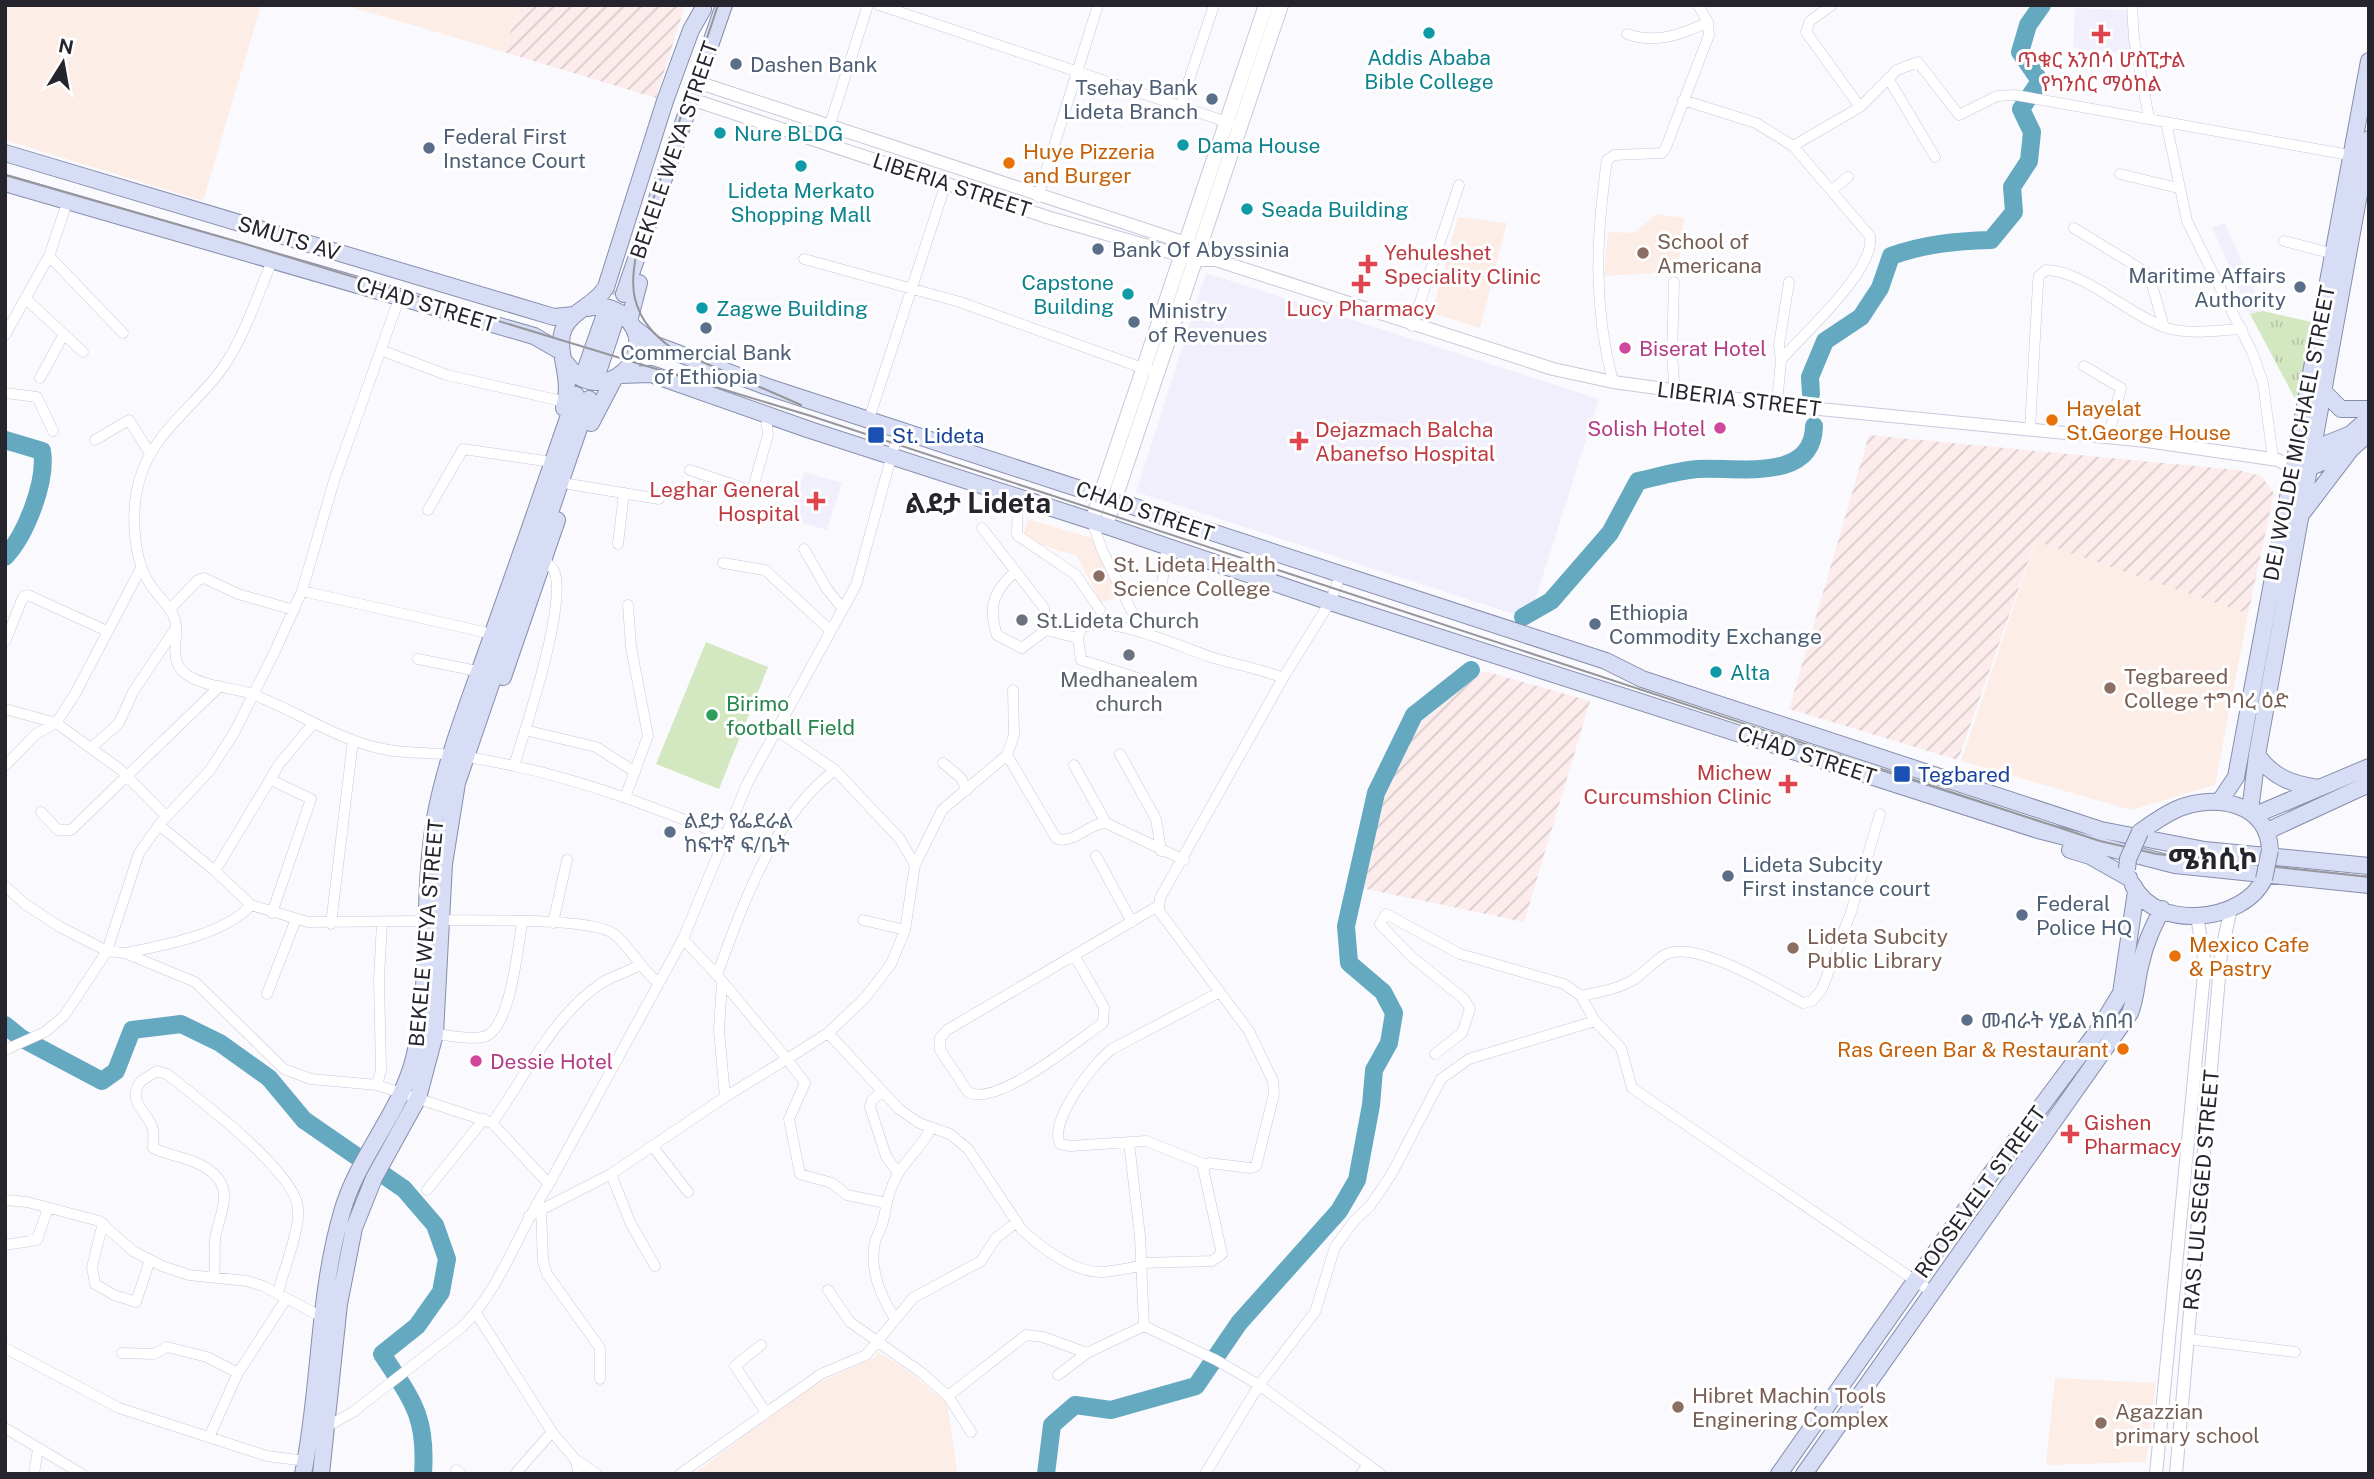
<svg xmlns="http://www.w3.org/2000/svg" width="2374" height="1479" font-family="'Public Sans','Noto Sans Ethiopic',sans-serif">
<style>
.built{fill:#f0effb}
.industrial{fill:url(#industrial-furrows)}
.education{fill:#fcede7}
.green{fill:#d3e7c1}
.park{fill:url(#park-tufts)}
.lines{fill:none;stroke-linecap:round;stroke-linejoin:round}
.river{stroke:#65a9c1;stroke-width:18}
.primary-tunnel{stroke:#d0cfd4;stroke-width:16;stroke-dasharray:16 8;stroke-linecap:butt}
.minor-casing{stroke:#c9c7dc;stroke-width:11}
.tertiary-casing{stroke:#c9c7dc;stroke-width:14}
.secondary-casing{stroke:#c9c7dc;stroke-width:16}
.primary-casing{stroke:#878eab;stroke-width:18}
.minor{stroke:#fff;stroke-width:10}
.tertiary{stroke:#fff;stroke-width:12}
.secondary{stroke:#fff;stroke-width:14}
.primary{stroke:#d6ddf5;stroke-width:16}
.tram{stroke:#96969c;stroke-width:2}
.primary-bridge-casing{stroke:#878eab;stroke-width:18;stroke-linecap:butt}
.primary-bridge{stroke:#d6ddf5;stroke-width:16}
.culture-dot{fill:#0f9aa8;stroke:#fff;stroke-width:2.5}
.health-dot{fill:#e0444e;stroke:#fff;stroke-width:2.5}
.service-dot{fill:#5c6f8a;stroke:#fff;stroke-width:2.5}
.food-dot{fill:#e8710a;stroke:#fff;stroke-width:2.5}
.education-dot{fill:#8d6e63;stroke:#fff;stroke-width:2.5}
.hotel-dot{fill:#d1479c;stroke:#fff;stroke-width:2.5}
.transit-dot{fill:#1a4fb4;stroke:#fff;stroke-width:2.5}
.worship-dot{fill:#6b7280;stroke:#fff;stroke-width:2.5}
.leisure-dot{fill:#2e9e5b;stroke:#fff;stroke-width:2.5}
.labels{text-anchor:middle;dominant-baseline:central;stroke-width:6;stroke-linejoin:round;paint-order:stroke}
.culture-label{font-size:21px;fill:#0d838f;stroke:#fff;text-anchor:start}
.health-label{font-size:21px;fill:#be3a42;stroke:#fff;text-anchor:start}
.service-label{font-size:21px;fill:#4e5e75;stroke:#fff;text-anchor:start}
.street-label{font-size:21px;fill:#26252d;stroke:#fff}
.food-label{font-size:21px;fill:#c56008;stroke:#fff;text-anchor:start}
.education-label{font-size:21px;fill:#785e54;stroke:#fff;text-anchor:start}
.hotel-label{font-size:21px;fill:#b23c85;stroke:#fff;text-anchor:start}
.transit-label{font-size:21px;fill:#164399;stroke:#fff;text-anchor:start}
.worship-label{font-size:21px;fill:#5b616d;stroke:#fff;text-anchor:start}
.leisure-label{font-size:21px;fill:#27864d;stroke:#fff;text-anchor:start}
.district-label{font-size:28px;font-weight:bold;fill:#26252d;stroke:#fff}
</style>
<defs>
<pattern id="industrial-furrows" width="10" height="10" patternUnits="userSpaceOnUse" patternTransform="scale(1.75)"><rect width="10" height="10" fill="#fcecec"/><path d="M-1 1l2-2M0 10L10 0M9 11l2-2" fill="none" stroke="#d8cacb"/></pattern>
<pattern id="park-tufts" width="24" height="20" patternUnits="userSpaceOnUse" patternTransform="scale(1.75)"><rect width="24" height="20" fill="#d3e7c1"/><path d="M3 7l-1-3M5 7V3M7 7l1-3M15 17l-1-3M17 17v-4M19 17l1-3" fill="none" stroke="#b5c6a6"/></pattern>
</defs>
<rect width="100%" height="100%" fill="#fafafe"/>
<path class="built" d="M2075,8L2127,10L2131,53L2079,50L2073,46Z
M2225,223L2263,310V311L2250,314L2212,227Z
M1206,273L1599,399L1529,619L1136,492Z
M804,472L842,483L827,530L790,519Z"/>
<path class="industrial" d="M519,5H685L656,98L504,52Z
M1869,435L2238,470L2261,476L2274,493L2248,614L2035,542L1958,760L1789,709Z
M1484,671L1590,701L1524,922L1362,888L1382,801L1417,725Z"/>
<path class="education" d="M5,5H261L203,201L5,140Z
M344,5H519L504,52Z
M1656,214L1684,218L1678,272L1604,276L1608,232L1634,233Z
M1458,217L1507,223L1480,328L1432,313Z
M1028,519L1092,538L1121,596L1101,603L1077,556L1022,539Z
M2036,541L2248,614L2215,785L2131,810L1961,761Z
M878,1352L903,1367L947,1403L957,1470L954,1474H694L809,1387L874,1358Z
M2055,1378L2156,1383L2146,1462L2046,1465Z"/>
<path class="green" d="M706,642L768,667L719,789L656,764Z"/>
<path class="park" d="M2263,311L2316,323L2301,410L2250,314Z"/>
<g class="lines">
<path class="river" d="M1811,394L1810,377L1825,341L1861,317L1880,288L1891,256C1924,244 1956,241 1991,240L2014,212L2012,187L2029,161L2032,132L2021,109L2040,81L2020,52L2028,25L2042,5
M5,440L42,451C47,481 26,535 5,557
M1523,617L1551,601L1610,533L1638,481C1657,477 1677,471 1697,469C1734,466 1813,484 1814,426
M5,1025L21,1038L102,1081L116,1071L132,1030L181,1024L220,1043L269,1078L304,1120L404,1189L435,1225L447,1259L441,1292L417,1326L382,1354C412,1400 427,1416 423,1474
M1046,1474L1052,1425L1075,1405L1111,1410L1196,1386L1239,1323L1339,1211L1357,1180L1371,1105L1374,1070L1389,1043L1394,1013L1383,992L1349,963L1346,926L1376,793L1414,715L1471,670"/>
<path class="primary-tunnel" d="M604,317L613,290"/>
<defs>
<path id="minor" d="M879,5L1230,123
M1832,5L1810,21L1806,32L1860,107
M2132,5L2134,39L2149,118
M1627,34C1656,44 1681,35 1708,22
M1888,78L1935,157
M1683,100L1756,123L1793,146L1870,236C1876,270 1803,334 1781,360
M1180,107L1214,5
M2166,122L2187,221L2253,354L2263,383L2273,459
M824,143L868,5
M1793,146L1860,107L1897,70L1918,62L1959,115L1997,96L2015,95L2355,156
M2120,174L2178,188
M1832,190L1848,177
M1038,197L1098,5
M2074,228L2144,271L2152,285L2164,327
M2284,241L2338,255
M49,256L123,333
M273,259C257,296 245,336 222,369C195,406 153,433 140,478C131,507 132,554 148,581C155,594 171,606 175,620C180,638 167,660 186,674C204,687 231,687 252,694C297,711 335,739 383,749C406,754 429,752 452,755C473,757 494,762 515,766C588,782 656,808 725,836
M804,259L960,302L1148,370
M1674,282L1672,356L1675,392
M26,299L83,352
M1412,326L1459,185
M5,335L49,256L68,200
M383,351L447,375L566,402
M2084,366L2121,388L2108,437
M40,378L64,334
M1613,382C1593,305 1596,238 1607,160L1614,155L1662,153L1666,147L1709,35L1708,22L1698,5
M5,393L37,397L53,431
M1777,404L1781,360L1779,345L1789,282
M869,419L946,183
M2030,429L2038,283L2039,276L2046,270C2085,271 2128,315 2167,328C2190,335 2218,330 2242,329
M95,440L129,420L149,452
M690,470L752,491L768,435L766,415
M569,484L659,499
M1018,497L1017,535L1076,575L1100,610
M428,510L463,449L545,461
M1092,521L1102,550L1131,610
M982,528L1044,608L1046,630L1078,638
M618,544L624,493
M804,549L827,589L843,609
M723,563L765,570L831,631
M1015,572C993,591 988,607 997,635L1022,648L1046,630
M302,591L484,632
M1161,591L1167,546
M170,609L198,580L204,578L238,594L294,610
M5,642L23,597L28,595L107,631
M418,659L472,670
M1138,678L1081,660L1078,638L1081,628C1112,614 1180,647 1211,657C1235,665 1259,668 1283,678
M5,709L56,723L121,770L166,816
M775,729L835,770L900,839L915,865L905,930L891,964L865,998L828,1033
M525,730L596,747L635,772
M91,748L119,723L133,692L175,629
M1120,754L1156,819L1161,851
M1007,755L1056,838C1072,846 1088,823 1106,823L1184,860
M943,763L961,778L967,790
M1074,765L1106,823
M5,766L36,734L56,723L75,694L141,568
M514,766C525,730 568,602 554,571C552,566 547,563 543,559
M271,780L311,799L272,913
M626,795L648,736L631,647L628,605
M41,812L58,830H71L220,686
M159,825L215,871L251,905L308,922L426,921
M1096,856L1132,922
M915,865L942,810L1007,755L1014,735L1013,690
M215,871L280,763L312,725
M5,886L25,904L60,927L107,951L125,953L195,982L284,1069L311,1079L377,1085L492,1123L549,1184
M442,920C474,921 593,917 614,934C630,947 641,968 657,982
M863,920L905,930
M553,923L567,860
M331,924L353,740
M683,939L717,975L787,1059L828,1033L899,1109L919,1123L950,1134L968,1149L1022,1230C1043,1249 1074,1273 1103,1272C1116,1271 1128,1268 1141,1266
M126,953C162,946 226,934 251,905
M1074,955L1104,1007L1103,1023C1078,1040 997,1108 968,1092L940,1050V1038L947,1030L1158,906
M717,975C743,904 773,817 835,770
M722,982L719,1030L725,1097
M267,994L296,919
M1595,1021L1581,996C1599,992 1618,989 1633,980C1644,973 1652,963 1663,956C1692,936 1774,988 1803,1003L1812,1001L1822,989L1851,912L1880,814
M435,1034C449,1035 469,1040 483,1037C510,1032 518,947 522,923
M5,1050L45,1032L64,1016L107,951L139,853L159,825L210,770L234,733L275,651L302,591L334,481L400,296
M1435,1054L1462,1033L1470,1009L1464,999L1413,958L1380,924L1386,914L1460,954L1564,984L1581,996
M377,1085L381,1070L379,979L382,922
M882,1092L872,1100L870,1107L886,1156L898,1173
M492,1123C526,1076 551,1018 600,984C610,977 626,973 639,965
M1129,1143L1140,1236L1144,1326
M653,1147L688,1192
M1204,1164L1146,1141L1070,1146L1060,1144C1048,1122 1094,1062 1112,1049L1220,992
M611,1174L630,1222L655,1266
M427,1190L484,1119
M5,1200L27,1202L99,1221L133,1251L162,1266L189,1275L247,1281L263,1286L322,1317
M541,1209L543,1261L547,1274L600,1348V1379
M529,1216L611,1174L725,1097L787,1059L805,1083L789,1119L800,1174L832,1183L847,1195L886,1203
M103,1223L92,1267L95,1284L114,1295L136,1302L150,1260
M5,1245L37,1240L48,1208
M1142,1263L1212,1261L1222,1254L1203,1168L1209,1163L1250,1168L1256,1166L1274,1094L1273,1081L1249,1031L1159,911L1160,898L1283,678L1330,602L1340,576
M214,1277C216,1262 213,1248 216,1233C224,1203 235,1182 199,1164C185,1157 167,1155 153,1148C153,1142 154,1136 153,1130C150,1113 125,1103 141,1081L157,1071L167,1074C197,1098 295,1171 298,1208C300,1230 284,1269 278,1292
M828,1290L850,1322L922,1373L948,1396L971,1432
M476,1313L552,1432L575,1459L597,1474
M895,1319C881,1297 869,1269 875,1242C877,1234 883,1226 884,1217C887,1202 889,1190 897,1176C906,1159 922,1147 931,1128
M2188,1339L2295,1352
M761,1345L735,1366L765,1411
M5,1348L119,1408L267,1456L306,1461
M122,1353L154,1354L167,1347L207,1357L238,1373L286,1299
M1058,1375L1087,1353L1144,1326L1216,1360L1259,1385L1381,1474
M948,1396L1026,1335L1043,1337L1087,1353
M328,1426L353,1412L461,1328C501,1289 518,1231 549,1184L683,939L747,784L856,585L899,429
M5,1428L82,1474
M209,1437L238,1373
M575,1459L579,1474
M456,1470L461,1474
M34,1474L38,1449
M515,1474L552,1432
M680,1474L821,1374L866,1355L913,1298L981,1261L996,1238L1017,1222
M1205,1474L1259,1385L1315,1312L1335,1247L1354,1221L1370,1206L1391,1175L1441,1079L1469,1059L1595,1021L1621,1048L1632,1088L1932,1292
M1361,1474L1368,1464"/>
<path id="tertiary" d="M697,82L1195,246
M691,99L1047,217L1197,260H1216L1553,369L1613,382L1789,406L2147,441L2278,460L2293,468
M2156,1474L2205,964L2197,916
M2176,1474L2221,954L2231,908"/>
<path id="secondary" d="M1092,521L1266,5
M1106,525L1281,5"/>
<path id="primary" d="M5,153L554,317L574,315
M5,183L534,336L562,352
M624,294L724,5
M629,321L639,283
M633,327L656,345L765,386L1606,661L1642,679L2101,830L2205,850L2369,866
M566,363C599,413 666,353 624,316C613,307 600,305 588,308
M585,371L604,317
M597,375L615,321
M620,375L651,374L810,430L1092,521L1330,602L2038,830L2175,865L2369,885
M2314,388L2322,390L2341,409H2369
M564,408C574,376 554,350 564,328C574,309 596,305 606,287L665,101L691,30L703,9
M591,423L614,379
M2304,453L2351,434L2369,418
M2302,468H2309L2349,450
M2303,512L2351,449L2369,433
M503,677L557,520
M2257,755C2273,777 2291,784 2318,788
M2220,801L2236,777L2369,61
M2250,811L2257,755L2369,139
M2255,815L2369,767
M2267,831L2369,784
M2140,832C2151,824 2164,815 2177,809C2214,793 2268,802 2270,850
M2070,850L2090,856L2129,878
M2133,885C2156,932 2244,922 2264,879
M303,1474C321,1387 317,1297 342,1212C358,1155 402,1112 415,1054C432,976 421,896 435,818C447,753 473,692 494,630C522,552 549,473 576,395
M321,1474L339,1304L354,1228L374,1178L418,1098L435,1034L444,864L457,783L589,399
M1779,1474L1990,1175L2099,1029L2121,993L2136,891
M1804,1474L2130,1013C2137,996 2136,980 2141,963C2145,943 2153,927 2162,909"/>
</defs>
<use href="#minor" class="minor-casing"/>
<use href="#tertiary" class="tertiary-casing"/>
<use href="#secondary" class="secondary-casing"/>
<use href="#primary" class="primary-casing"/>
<use href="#minor" class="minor"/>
<use href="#tertiary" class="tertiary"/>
<use href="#secondary" class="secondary"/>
<use href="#primary" class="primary"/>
<path class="tram" d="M718,5C700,60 681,114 664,169C652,205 626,262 635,299C641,322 655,336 673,349L801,405
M5,175L242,243L811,416L2100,841L2157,854L2369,877"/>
<defs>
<path id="primary-bridge" d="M2127,869L2128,859L2140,832
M2264,879L2270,850"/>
</defs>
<use href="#primary-bridge" class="primary-bridge-casing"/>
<use href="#primary-bridge" class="primary-bridge"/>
</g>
<g class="culture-dot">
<circle cx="1429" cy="33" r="7"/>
<circle cx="720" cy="133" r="7"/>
<circle cx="1183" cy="145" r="7"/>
<circle cx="801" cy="166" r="7"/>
<circle cx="1247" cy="209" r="7"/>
<circle cx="1128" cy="294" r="7"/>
<circle cx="702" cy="308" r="7"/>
<circle cx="1716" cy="672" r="7"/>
</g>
<g class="health-dot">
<path d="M2097.5 23.5h7v7h7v7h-7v7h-7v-7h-7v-7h7z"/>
<path d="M1364.5 253.5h7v7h7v7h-7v7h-7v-7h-7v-7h7z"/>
<path d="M1357.5 273.5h7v7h7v7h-7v7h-7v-7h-7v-7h7z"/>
<path d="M1295.5 430.5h7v7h7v7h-7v7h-7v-7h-7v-7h7z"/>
<path d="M812.5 490.5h7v7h7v7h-7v7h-7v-7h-7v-7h7z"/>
<path d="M1784.5 773.5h7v7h7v7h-7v7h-7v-7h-7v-7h7z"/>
<path d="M2066.5 1123.5h7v7h7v7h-7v7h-7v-7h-7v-7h7z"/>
</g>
<g class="service-dot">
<circle cx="736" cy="64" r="7"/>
<circle cx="1212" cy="99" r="7"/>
<circle cx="429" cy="148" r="7"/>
<circle cx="1098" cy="249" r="7"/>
<circle cx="2300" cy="287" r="7"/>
<circle cx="1134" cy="322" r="7"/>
<circle cx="706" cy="328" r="7"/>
<circle cx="1595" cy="624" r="7"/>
<circle cx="670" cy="832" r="7"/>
<circle cx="1728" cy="876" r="7"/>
<circle cx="2022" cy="915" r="7"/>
<circle cx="1967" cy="1020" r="7"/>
</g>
<g class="food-dot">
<circle cx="1009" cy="163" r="7"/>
<circle cx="2052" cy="420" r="7"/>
<circle cx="2175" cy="956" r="7"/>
<circle cx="2123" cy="1049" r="7"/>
</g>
<g class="education-dot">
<circle cx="1643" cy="253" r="7"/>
<circle cx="1099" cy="576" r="7"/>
<circle cx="2110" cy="688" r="7"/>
<circle cx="1793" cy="948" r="7"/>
<circle cx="1678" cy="1407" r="7"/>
<circle cx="2101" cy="1423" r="7"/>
</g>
<g class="hotel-dot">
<circle cx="1625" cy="348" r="7"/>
<circle cx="1720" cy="428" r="7"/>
<circle cx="476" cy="1061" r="7"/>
</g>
<g class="transit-dot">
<rect x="867" y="426" width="18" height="18" rx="3.5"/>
<rect x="1893" y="765" width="18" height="18" rx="3.5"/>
</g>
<g class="worship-dot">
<circle cx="1022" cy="620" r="7"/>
<circle cx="1129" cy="655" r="7"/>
</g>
<circle class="leisure-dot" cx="712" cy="715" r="7"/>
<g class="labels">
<g class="culture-label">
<text x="1429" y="57" text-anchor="middle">Addis Ababa<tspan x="1429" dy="24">Bible College</tspan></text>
<text x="734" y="133">Nure BLDG</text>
<text x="1197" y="145">Dama House</text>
<text x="801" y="190" text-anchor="middle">Lideta Merkato<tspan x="801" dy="24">Shopping Mall</tspan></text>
<text x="1261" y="209">Seada Building</text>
<text x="1114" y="282" text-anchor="end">Capstone<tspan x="1114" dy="24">Building</tspan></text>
<text x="716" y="308">Zagwe Building</text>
<text x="1730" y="672">Alta</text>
</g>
<g class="health-label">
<text x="2101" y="59" text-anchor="middle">ጥቁር አንበሳ ሆስፒታል<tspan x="2101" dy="24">የካንሰር ማዕከል</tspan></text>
<text x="1384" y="252">Yehuleshet<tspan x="1384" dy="24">Speciality Clinic</tspan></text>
<text x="1361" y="308" text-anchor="middle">Lucy Pharmacy</text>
<text x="1315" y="429">Dejazmach Balcha<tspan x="1315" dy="24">Abanefso Hospital</tspan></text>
<text x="800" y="489" text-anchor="end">Leghar General<tspan x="800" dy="24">Hospital</tspan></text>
<text x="1772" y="772" text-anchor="end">Michew<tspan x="1772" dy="24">Curcumshion Clinic</tspan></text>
<text x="2084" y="1122">Gishen<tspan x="2084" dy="24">Pharmacy</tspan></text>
</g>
<g class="service-label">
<text x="750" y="64">Dashen Bank</text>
<text x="1198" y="87" text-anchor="end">Tsehay Bank<tspan x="1198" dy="24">Lideta Branch</tspan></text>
<text x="443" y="136">Federal First<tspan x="443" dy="24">Instance Court</tspan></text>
<text x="1112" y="249">Bank Of Abyssinia</text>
<text x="2286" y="275" text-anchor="end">Maritime Affairs<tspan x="2286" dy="24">Authority</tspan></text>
<text x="1148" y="310">Ministry<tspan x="1148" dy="24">of Revenues</tspan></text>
<text x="706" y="352" text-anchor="middle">Commercial Bank<tspan x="706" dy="24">of Ethiopia</tspan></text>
<text x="1609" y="612">Ethiopia<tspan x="1609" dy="24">Commodity Exchange</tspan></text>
<text x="684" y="820">ልደታ የፌደራል<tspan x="684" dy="24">ከፍተኛ ፍ/ቤት</tspan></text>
<text x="1742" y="864">Lideta Subcity<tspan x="1742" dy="24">First instance court</tspan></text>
<text x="2036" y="903">Federal<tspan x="2036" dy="24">Police HQ</tspan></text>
<text x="1981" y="1020">መብራት ሃይል ክበብ</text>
</g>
<g class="street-label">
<text transform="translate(674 150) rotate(-71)">BEKELE WEYA STREET</text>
<text transform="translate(952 185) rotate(18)">LIBERIA STREET</text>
<text transform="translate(289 238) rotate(17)">SMUTS AV</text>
<text transform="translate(426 304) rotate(17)">CHAD STREET</text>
<text transform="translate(1739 399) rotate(7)">LIBERIA STREET</text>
<text transform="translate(2299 433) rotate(-79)">DEJ WOLDE MICHAEL STREET</text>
<text transform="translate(1145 511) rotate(19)">CHAD STREET</text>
<text transform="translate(1807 755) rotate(18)">CHAD STREET</text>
<text transform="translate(426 933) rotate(-85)">BEKELE WEYA STREET</text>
<text transform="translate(2201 1190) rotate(-85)">RAS LULSEGED STREET</text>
<text transform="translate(1980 1192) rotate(-54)">ROOSEVELT STREET</text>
</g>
<g class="food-label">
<text x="1023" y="151">Huye Pizzeria<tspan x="1023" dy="24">and Burger</tspan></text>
<text x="2066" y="408">Hayelat<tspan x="2066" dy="24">St.George House</tspan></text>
<text x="2189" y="944">Mexico Cafe<tspan x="2189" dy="24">&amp; Pastry</tspan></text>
<text x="2109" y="1049" text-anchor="end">Ras Green Bar &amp; Restaurant</text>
</g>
<g class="education-label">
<text x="1657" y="241">School of<tspan x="1657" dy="24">Americana</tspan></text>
<text x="1113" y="564">St. Lideta Health<tspan x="1113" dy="24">Science College</tspan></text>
<text x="2124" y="676">Tegbareed<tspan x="2124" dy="24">College ተግባረ ዕድ</tspan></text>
<text x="1807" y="936">Lideta Subcity<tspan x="1807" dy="24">Public Library</tspan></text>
<text x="1692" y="1395">Hibret Machin Tools<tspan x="1692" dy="24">Enginering Complex</tspan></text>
<text x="2115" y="1411">Agazzian<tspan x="2115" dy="24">primary school</tspan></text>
</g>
<g class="hotel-label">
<text x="1639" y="348">Biserat Hotel</text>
<text x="1706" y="428" text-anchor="end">Solish Hotel</text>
<text x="490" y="1061">Dessie Hotel</text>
</g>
<g class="transit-label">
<text x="892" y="435">St. Lideta</text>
<text x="1918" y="774">Tegbared</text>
</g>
<g class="worship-label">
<text x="1036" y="620">St.Lideta Church</text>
<text x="1129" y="679" text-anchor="middle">Medhanealem<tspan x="1129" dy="24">church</tspan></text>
</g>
<g class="leisure-label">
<text x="726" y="703">Birimo<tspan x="726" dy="24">football Field</tspan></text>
</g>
<g class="district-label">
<text x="978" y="502">ልደታ Lideta</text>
<text x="2213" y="858">ሜክሲኮ</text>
</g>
</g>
<rect width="2374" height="1479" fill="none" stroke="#26252d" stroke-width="14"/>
<g transform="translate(63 63) rotate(11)" stroke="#ffffff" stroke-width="5" paint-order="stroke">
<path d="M0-5L12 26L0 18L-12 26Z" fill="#26252d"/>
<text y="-10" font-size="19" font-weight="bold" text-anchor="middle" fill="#26252d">N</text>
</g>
</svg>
